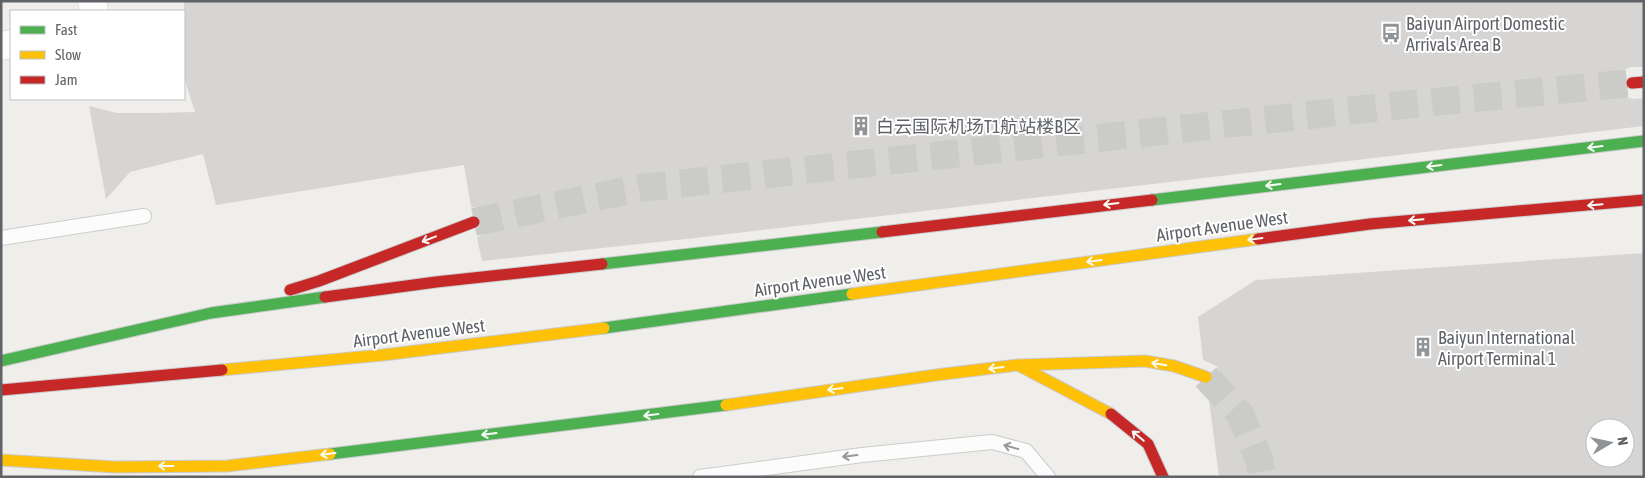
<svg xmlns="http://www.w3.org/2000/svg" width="1645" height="478" font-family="'Asap Condensed','Noto Sans SC',sans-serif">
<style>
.building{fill:#d6d5d3;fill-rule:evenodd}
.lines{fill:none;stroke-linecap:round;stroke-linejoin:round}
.secondary-tunnel{stroke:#cbcbca;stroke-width:28;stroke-dasharray:28 14;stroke-linecap:butt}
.lane-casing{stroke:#cbcccc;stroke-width:16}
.street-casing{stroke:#cbcccc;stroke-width:29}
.fast-casing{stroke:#cacacb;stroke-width:13}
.slow-casing{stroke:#cacacb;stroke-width:13}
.jam-casing{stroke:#cacacb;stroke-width:13}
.lane{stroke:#fdfcfc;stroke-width:14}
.street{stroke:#fdfcfc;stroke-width:28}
.fast{stroke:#4caf50;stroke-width:11}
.slow{stroke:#ffc107;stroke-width:11}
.jam{stroke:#c62828;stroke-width:11}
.oneway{stroke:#f6fbf6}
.oneway2{stroke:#96999c}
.labels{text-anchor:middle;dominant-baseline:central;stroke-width:4;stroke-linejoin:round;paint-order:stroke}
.poi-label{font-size:18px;fill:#5f6368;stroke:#fff;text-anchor:start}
.street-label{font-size:18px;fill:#5f6368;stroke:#fff}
</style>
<rect width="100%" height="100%" fill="#efeeea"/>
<path class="building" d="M184,1H1644V67H1631L1624,70L1618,76L1616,84L1619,91L1625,97L1633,99L1644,98V126L695,238L482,261L477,238L486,231L489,225V217L483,210L477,207H471L464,165L216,205L203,154L130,172L106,199L89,106L117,113H154L195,112L184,78Z
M1644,253V477H1219L1208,392L1217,388L1221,383V374L1217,366L1203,360L1198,317L1256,280ZM1595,428H1625V458H1595Z"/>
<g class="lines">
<path class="secondary-tunnel" d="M474,222L640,188L1392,106L1632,83
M1206,377L1240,414L1259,459L1262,477"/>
<defs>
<path id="lane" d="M1,238L144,216
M700,477L862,455L992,442L1026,451L1048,477"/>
<path id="street" d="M92,1L94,11
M1,46L11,44"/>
<path id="fast" d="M1152,200L1644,141
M602,264L882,232
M604,328L852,294
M1,361L211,313L325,297
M330,454L726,405"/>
<path id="slow" d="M852,294L1258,239
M1019,365L1145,361L1174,366L1206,377
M222,370L383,355L604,328
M726,405L936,375L1018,365L1111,414
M1,460L115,467L227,466L330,454"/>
<path id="jam" d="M1632,83L1644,82
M882,232L1152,200
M1258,239L1370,224L1644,200
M290,290L319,281L474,222
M325,297L436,282L602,264
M1,390L222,370
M1111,414L1148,444L1163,477"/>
</defs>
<use href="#lane" class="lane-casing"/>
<use href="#street" class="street-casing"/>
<use href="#fast" class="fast-casing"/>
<use href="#slow" class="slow-casing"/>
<use href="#jam" class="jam-casing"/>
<use href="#lane" class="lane"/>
<use href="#street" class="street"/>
<use href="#fast" class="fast"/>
<use href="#slow" class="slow"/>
<use href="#jam" class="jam"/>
</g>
<defs><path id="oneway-shaft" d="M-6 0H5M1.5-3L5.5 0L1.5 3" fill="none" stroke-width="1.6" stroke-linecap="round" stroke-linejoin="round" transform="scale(1.25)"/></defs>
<g class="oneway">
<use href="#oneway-shaft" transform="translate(1595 147) rotate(173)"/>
<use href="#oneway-shaft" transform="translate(1434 166) rotate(173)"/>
<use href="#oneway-shaft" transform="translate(1273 185) rotate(173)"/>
<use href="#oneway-shaft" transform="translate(1111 204) rotate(173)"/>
<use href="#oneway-shaft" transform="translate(1595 205) rotate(175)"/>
<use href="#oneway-shaft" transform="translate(1416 220) rotate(175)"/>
<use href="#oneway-shaft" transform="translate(429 239) rotate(159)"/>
<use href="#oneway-shaft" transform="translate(1255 239) rotate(172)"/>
<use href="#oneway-shaft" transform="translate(1094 261) rotate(172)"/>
<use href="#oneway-shaft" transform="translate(1159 364) rotate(-170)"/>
<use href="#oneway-shaft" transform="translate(996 368) rotate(173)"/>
<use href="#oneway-shaft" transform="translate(835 389) rotate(172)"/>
<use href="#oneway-shaft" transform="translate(651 415) rotate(173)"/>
<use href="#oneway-shaft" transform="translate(489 434) rotate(173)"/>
<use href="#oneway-shaft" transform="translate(1138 436) rotate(-140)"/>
<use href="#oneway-shaft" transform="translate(328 454) rotate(173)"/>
<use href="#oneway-shaft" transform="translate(166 466) rotate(180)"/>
</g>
<g class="oneway2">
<use href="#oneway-shaft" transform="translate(1011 447) rotate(-164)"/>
<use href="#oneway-shaft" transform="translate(850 456) rotate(173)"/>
</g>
<defs>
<symbol id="bus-bare" viewBox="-9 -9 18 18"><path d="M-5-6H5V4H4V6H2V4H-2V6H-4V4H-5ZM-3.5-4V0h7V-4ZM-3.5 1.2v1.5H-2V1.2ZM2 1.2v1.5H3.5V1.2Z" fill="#919496" stroke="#fff" stroke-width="2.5" paint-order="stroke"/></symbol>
<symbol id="building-bare" viewBox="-9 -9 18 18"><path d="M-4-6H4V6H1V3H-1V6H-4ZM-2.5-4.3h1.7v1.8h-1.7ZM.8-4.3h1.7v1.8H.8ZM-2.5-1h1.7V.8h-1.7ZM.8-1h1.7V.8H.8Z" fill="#919496" stroke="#fff" stroke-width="2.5" paint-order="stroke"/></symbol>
</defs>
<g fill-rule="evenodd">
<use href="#bus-bare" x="1377" y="19" width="28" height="28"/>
<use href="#building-bare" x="847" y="112" width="28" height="28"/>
<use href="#building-bare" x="1409" y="333" width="28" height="28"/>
</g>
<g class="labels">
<g class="poi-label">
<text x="1406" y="23">Baiyun Airport Domestic<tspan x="1406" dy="21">Arrivals Area B</tspan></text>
<text x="876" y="126">白云国际机场T1航站楼B区</text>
<text x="1438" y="337">Baiyun International<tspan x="1438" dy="21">Airport Terminal 1</tspan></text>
</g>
<g class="street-label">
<text transform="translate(1222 226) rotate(-8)">Airport Avenue West</text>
<text transform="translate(820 281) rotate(-8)">Airport Avenue West</text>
<text transform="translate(419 333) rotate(-7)">Airport Avenue West</text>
</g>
</g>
<rect width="1645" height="478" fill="none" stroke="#5f6368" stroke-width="5"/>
<rect x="10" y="10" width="175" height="90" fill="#ffffff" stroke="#bfc1c3"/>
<rect x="20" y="26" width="25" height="8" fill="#4caf50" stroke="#bfc1c3"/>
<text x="55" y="35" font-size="15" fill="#5f6368">Fast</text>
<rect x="20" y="51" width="25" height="8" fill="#ffc107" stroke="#bfc1c3"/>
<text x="55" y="60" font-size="15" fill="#5f6368">Slow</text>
<rect x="20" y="76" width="25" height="8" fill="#c62828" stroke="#bfc1c3"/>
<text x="55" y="85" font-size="15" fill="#5f6368">Jam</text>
<g transform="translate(1610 443) rotate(81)"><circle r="24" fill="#ffffff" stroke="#bfc1c3"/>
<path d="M0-4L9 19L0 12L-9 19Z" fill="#919496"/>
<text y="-8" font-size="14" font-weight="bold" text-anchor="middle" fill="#5f6368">N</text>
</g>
</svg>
